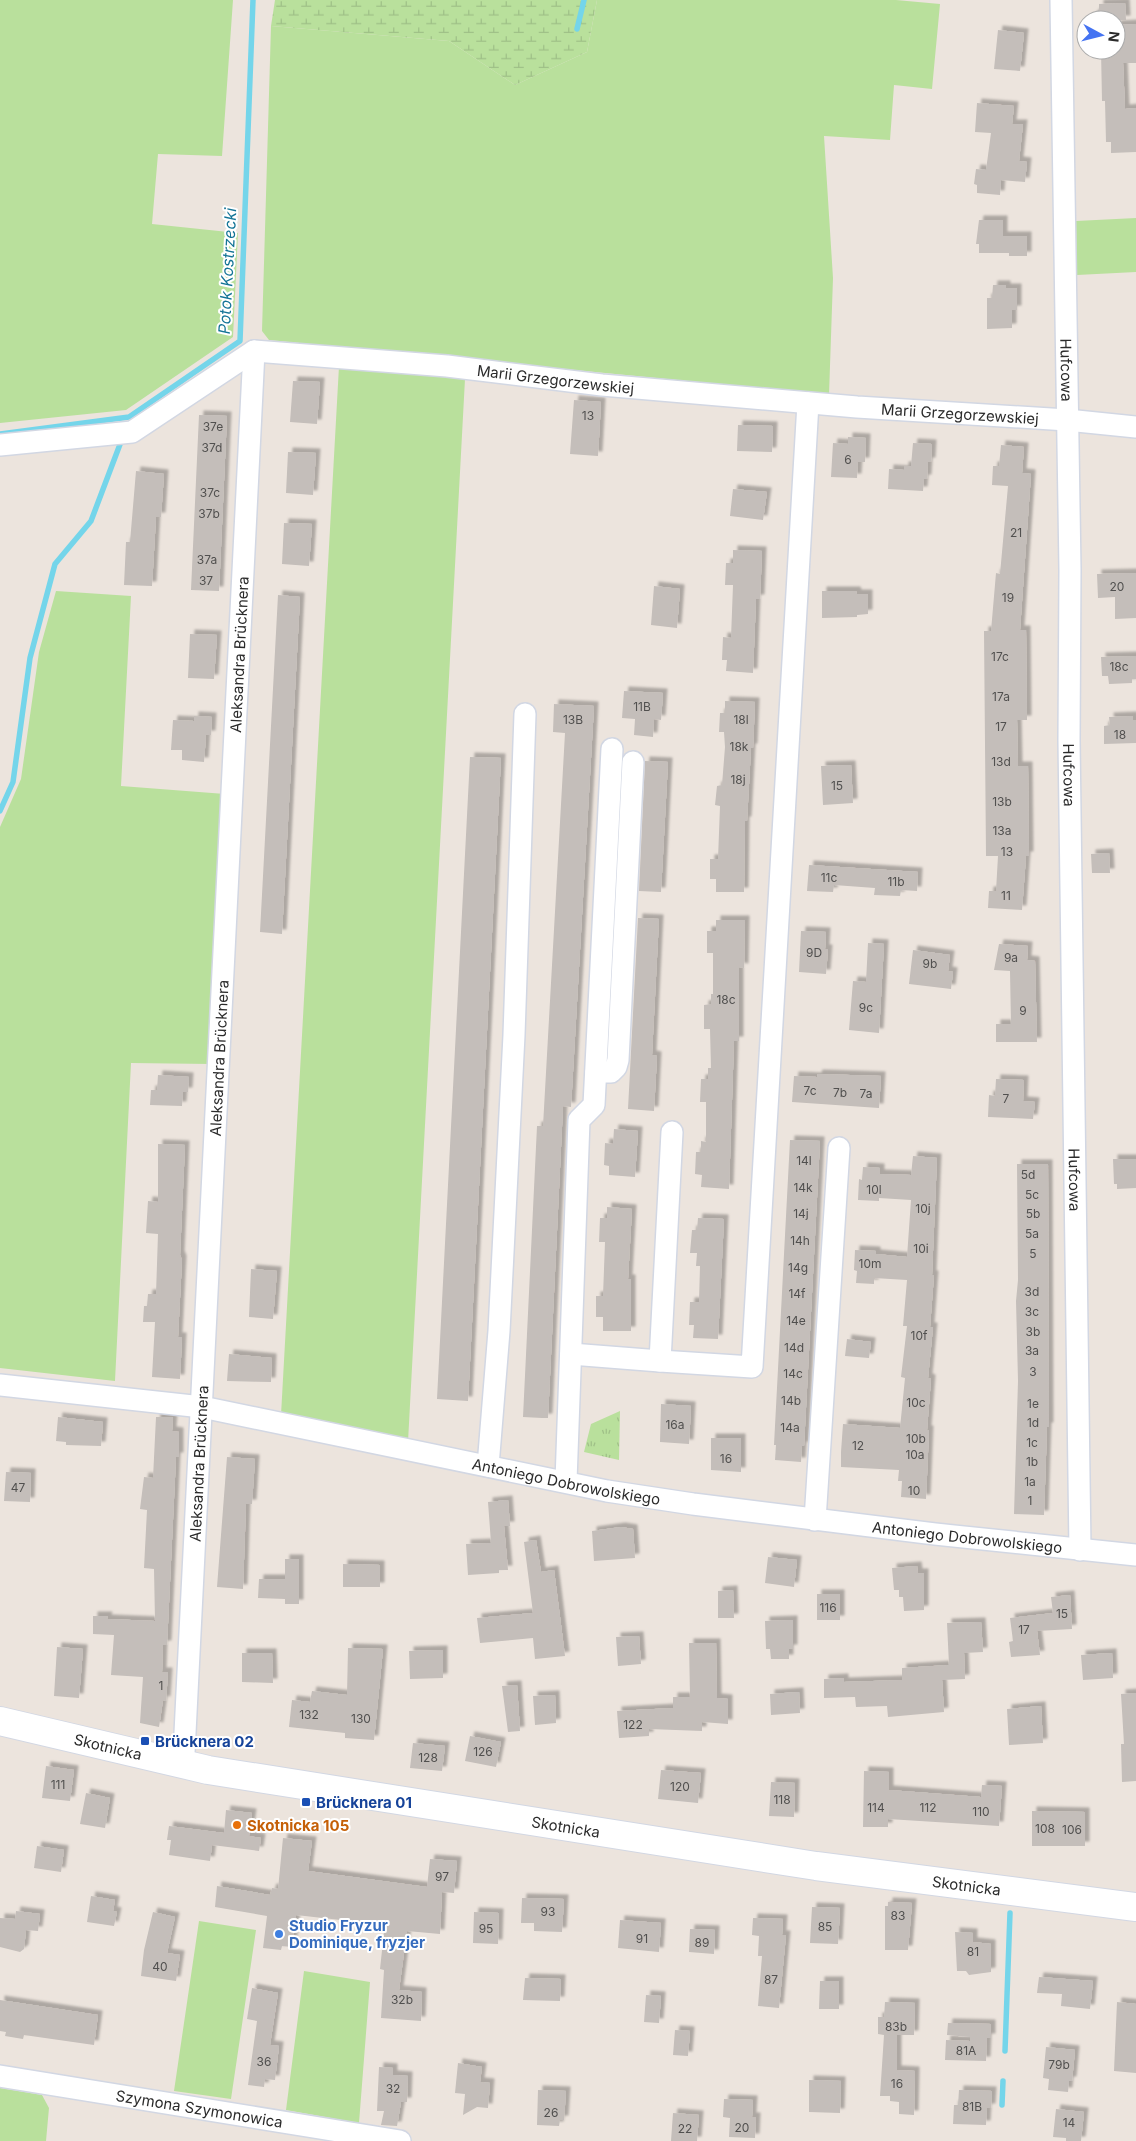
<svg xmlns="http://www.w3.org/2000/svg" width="1136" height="2141" font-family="Inter,sans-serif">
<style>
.grass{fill:#b9e09c}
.wetland{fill:url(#wetland-marsh)}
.park{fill:url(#park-tufts)}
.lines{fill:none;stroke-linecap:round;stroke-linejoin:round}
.stream{stroke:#74d5ea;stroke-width:5.5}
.building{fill:#c4beba;filter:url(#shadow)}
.street-casing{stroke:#d2d7e3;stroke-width:24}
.secondary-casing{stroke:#d2d7e3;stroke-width:30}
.street{stroke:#fff;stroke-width:21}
.secondary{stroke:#fff;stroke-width:28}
.transit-dot{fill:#1a4fb4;stroke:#fff;stroke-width:2}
.food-dot{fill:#e8710a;stroke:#fff;stroke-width:2}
.shop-dot{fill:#3f7fe0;stroke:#fff;stroke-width:2}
.labels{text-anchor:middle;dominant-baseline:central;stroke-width:4;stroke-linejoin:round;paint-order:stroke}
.number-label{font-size:12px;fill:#51504f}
.street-label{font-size:15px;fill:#2b2b2b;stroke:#fff}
.transit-label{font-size:15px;font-weight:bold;fill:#164399;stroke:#fff;text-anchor:start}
.food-label{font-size:15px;font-weight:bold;fill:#c56008;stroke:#fff;text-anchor:start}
.shop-label{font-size:15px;font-weight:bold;fill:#366cbe;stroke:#fff;text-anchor:start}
.water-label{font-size:16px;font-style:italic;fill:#137496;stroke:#fff}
</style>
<defs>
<pattern id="wetland-marsh" width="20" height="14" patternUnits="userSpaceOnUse" patternTransform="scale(1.25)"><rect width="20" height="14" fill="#b9e09c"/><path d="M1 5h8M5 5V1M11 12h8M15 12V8" fill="none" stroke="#9fc087"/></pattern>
<pattern id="park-tufts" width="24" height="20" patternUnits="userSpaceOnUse" patternTransform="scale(1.25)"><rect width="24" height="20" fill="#b9e09c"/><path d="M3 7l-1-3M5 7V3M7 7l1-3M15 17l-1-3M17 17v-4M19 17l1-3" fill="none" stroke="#9fc087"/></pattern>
<filter id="shadow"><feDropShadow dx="4.5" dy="-4.5" stdDeviation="1" flood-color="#0004"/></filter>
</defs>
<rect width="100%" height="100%" fill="#ece4dd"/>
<path class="grass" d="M0,0H233L222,156L158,154L152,224L238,233L233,337L126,410L0,423Z
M597,0H896L940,4L932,89L894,85L890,140L824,136L833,278L829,395L269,340L262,331L271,26L449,41L515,85L587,52Z
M1136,218V272L1077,275L1076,221Z
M339,366L465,379L408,1442L281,1415Z
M56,591L131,596L121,786L225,794L211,1064L131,1063L115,1381L0,1368V827L21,779L39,652Z
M199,1921L256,1930L231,2099L174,2091Z
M304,1971L370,1982L359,2123L286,2110Z
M0,2088L42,2095L49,2108L46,2141H0Z"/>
<path class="wetland" d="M275,0H597L587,52L515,85L449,41L271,26Z"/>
<path class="park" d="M620,1411L619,1460L584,1452L591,1424Z"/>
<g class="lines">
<path class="stream" d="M577,29L584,0
M0,434L129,417L240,341L253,0
M0,811L13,782L30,658L55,564L91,521L122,439
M1005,2051L1010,1913
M1002,2105L1003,2081"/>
</g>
<path class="building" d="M1125,3L1126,20H1089L1099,9V4Z
M1136,24V63H1123L1125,109L1136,108V152L1111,153V142H1106L1105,101H1102L1101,50H1116V25Z
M998,30L1024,33L1020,71L994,69Z
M977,103L1014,106L1012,124H1023L1019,161L1027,162L1025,182L1001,180L1000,195L977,193V185L974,184L976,169L986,170L991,133L975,132Z
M979,220H1003V236H1027V256H1009V253H979V244H976Z
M993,285H1006V288H1017V310H1012V328L987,329V298H992Z
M293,381L320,382L317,424L290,422Z
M574,400L601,402L598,456L570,454Z
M199,415L227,416L219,591L191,590Z
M738,425L773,426L772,452L737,451Z
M848,437L866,438L865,462H858L857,478L831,477L833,443L848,444Z
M913,443L932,444L931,462H928L927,479H924L923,491L888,489L889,469L904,470V466H911Z
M1001,445L1024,447L1022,473L1031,474L1020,630H1026L1027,720H1017L1018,766H1028L1029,856H1026L1022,910L988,908L989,891H996L998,856H986L984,631H991L996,573L1000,574L1008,486L992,485L993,466H999Z
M288,452L316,453L313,495L286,493Z
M136,471L164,474L161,517H156L152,586L124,585L126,542H130Z
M733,489L767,492L763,520L730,516Z
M284,523L312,524L309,566L282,564Z
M733,550L762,551L760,599H756L753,673L726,671L727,660H722L723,637L731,638L733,585H725L726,563H733Z
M1136,573V618L1115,619V597L1098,598L1097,574Z
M654,586L680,589L677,628L651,625Z
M822,591H856L857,594H868V614L857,615V617L822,618Z
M278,595L300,597L282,934L260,932Z
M190,634L217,635L214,679L188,678Z
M1136,656V679H1132V683L1109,684L1108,676H1102L1101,657Z
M624,691L663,693L661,720L654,719L653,737L634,735L635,719L622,718Z
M725,701L755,702L753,748H751L747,821H745L744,892H716V879H710V859H718L720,806L715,805L717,786L722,785L725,747L724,732H719L720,713H725Z
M554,704L594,706L571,1107L563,1106L548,1418H542L523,1417L537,1126H543L565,733L553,732Z
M194,716L212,717L211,735H206L204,762L182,760V750H171L173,720L194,721Z
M1133,716V720H1136V743L1104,744V726L1110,725L1109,717Z
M470,757L501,758L468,1401L437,1399Z
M645,761L668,762L661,892L639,891Z
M851,765L853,803L823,805L821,766Z
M1109,853L1110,873H1092L1091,854Z
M809,865L918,872L917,891L901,890L900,896L874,895L875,888L834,885L833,892L807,891Z
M638,918L659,919L652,1055L657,1056L654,1111L628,1109Z
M716,920H745L744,968L739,967V1041H734L729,1189L701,1187L702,1175L695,1174L696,1152H701V1141L706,1142V1102H700L701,1079H708V1068H711L710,1029H704V1005L711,1004V994H713V953H707V931H716Z
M801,931L826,932L825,949H828L826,974L799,972Z
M868,943L884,944L879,1033L849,1030L853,981L866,982Z
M999,944L1028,946L1027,960L1035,961L1037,1042H996V1024H1011L1010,971L994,970Z
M913,950L950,955L948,971L953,972L951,989L909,984Z
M818,1074L881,1076L879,1108L792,1102L794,1076L817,1077Z
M158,1075L189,1077L188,1092H183L182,1106L150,1105L151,1090H157Z
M996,1079L1024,1080L1023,1101L1035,1102L1033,1119L988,1117L989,1095L995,1096Z
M614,1129L638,1131L635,1177L609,1175V1166L604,1165L605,1143L613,1144Z
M790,1140L820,1141L804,1446H802L801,1462L775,1460L776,1445H774Z
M158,1144L185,1145L180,1255L182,1260L178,1337H182L180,1379L152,1377L155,1322H143L144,1306H147L148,1294H156L158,1234L146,1233L148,1201L158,1202Z
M913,1156L937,1158L932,1275H934L930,1327H933L928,1378L931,1379L927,1430H929L926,1499L901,1497L902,1481H898L899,1470L841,1467V1452L843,1424L900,1428L905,1378L901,1377L907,1326H903L907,1280L874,1278V1284L856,1283L857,1271L854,1270L855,1250L876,1251V1254L907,1257L911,1200L879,1198V1201L858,1200L859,1179L862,1180L863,1167L880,1168V1174L911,1175Z
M1113,1159H1136V1188L1117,1189V1184H1114Z
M1017,1164H1048L1049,1427H1047L1044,1515L1014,1514L1018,1381L1016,1301L1018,1280Z
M607,1207L632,1209L628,1279H631V1331H603V1317H596V1296H603L605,1242H599L600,1218H607Z
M698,1218L724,1219L718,1339L693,1338L694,1325H689L690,1302H699L700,1266H696L697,1253H690L692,1230H697Z
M251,1269L277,1271L273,1319L249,1317Z
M847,1339L871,1342L869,1358L845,1356Z
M229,1354L272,1358L271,1382L227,1381Z
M661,1404L691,1406L689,1444L660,1442Z
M58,1417L103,1422L101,1446L66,1445V1442L56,1441Z
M156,1417H173L172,1431L179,1432V1457H176L167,1645H163L162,1672H168L166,1701L163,1700L159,1727L140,1723L143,1677L111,1675L114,1635L93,1634V1616H108L107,1619L155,1621L154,1569L144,1568L147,1510L140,1509L144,1477L153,1478Z
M711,1438H741V1472L711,1470Z
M227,1457L255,1459L252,1504H246L243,1589L217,1587Z
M6,1472L31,1473L30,1502L4,1501Z
M508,1500L510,1526H504L508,1570H499V1573L468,1575L466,1544L491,1543L488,1502Z
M621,1527L633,1529L635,1558L594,1561L592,1531Z
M536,1540L541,1572L554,1570L565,1656L535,1659L533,1638L480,1643L477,1618L533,1613L524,1542Z
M768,1557L797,1560L794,1587L765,1583Z
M285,1559H299V1604H285V1599L258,1598L259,1579H285Z
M343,1564L380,1565V1587H343Z
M917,1566L918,1573H924V1610L904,1611L903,1597H899V1590H894L892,1568Z
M733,1590L734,1618H718V1591Z
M817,1594H840V1620H817Z
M1070,1595L1072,1629L1037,1631L1040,1655L1011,1657L1009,1642L1013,1641L1010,1618L1053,1613L1051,1597Z
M793,1620V1649H789V1659H771L770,1649H766L765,1621Z
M981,1622L983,1652L964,1653L965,1679L942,1680L944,1712L888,1717L887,1706L856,1707L855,1697L824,1698V1679L844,1678V1682L902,1680V1668L949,1665L947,1623Z
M639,1636L641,1664L618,1666L616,1637Z
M689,1643H716L717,1698L728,1699V1724L702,1722V1731L649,1729V1736L619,1738L617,1711L673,1708V1697H690Z
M57,1647L83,1649L79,1698L54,1696Z
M348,1648L383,1649L374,1740L345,1738V1733L289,1727L292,1700L310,1702L312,1691L347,1695Z
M443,1650V1678L410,1679L409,1651Z
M242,1653H272L273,1683L242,1682Z
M1112,1653L1113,1678L1083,1680L1081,1655Z
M517,1685L520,1731L508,1732L502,1686Z
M799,1692L800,1713L771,1715L770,1694Z
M1136,1693V1781L1122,1782L1121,1744H1124L1121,1694Z
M555,1695L556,1723L535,1725L533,1696Z
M1041,1706L1043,1743L1009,1745L1007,1709Z
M470,1736L501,1742L496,1767L465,1761Z
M413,1743L445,1746L442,1771L410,1768Z
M46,1766L74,1770L70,1801L42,1798Z
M661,1770L701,1773L698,1803L658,1799Z
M864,1771L889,1772V1790L981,1797L982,1785L1002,1786L999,1826L888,1819V1827H863Z
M771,1782L795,1783L794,1817L769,1816Z
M86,1793L110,1798L105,1828L80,1824Z
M226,1810L252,1813L249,1836L261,1838L259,1851L212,1845L210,1861L169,1855L171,1840H167L169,1826L224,1833Z
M1032,1811L1085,1812V1846H1032Z
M283,1838L312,1841L308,1871L427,1887L430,1859L457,1861L454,1893L442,1892L440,1934L407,1931L399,1990L422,1992L421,2021L381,2018L384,1970L380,1969L384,1932L376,1924L296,1915L292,1947L282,1946L281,1950L263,1948L267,1916L215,1907L217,1886L270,1895L272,1888L278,1889Z
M37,1846L64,1850L61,1872L34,1868Z
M91,1896L115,1900L113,1911L117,1912L114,1926L87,1922Z
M522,1898L564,1899L562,1932L534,1931V1923H521Z
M888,1902L912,1903L908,1950H885V1906H888Z
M812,1907L840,1908L838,1944L810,1943Z
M16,1911L40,1914L38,1931L26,1930L24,1949L20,1952L0,1947V1918L15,1919Z
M153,1912L175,1917L167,1953L180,1955L176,1981L141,1976L144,1950Z
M474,1912L499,1913L498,1944L473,1943Z
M753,1918L783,1919L782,1935H786L779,2008L758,2006L762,1956H758L759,1936L752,1935Z
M620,1920L661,1923L659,1952L618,1948Z
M690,1929L715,1930L714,1954L689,1952Z
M955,1932L973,1933V1942L991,1944V1972L969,1975L966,1971H957Z
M1039,1977L1093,1981L1090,2009L1061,2006L1062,1994L1037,1993Z
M525,1978L561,1979L560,2001L523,2000Z
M820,1981H839V2009H819Z
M252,1988L278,1993L270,2045L279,2046L275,2080L265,2079L264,2087L248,2085L257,2021L247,2019Z
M646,1995L661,1996L659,2023L644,2022Z
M0,2000L98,2015L94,2045L24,2035L23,2039L5,2036L6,2032L0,2031Z
M885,2002L915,2003L914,2035H897V2070L915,2071L914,2115L899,2114V2102L890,2101V2096H880L884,2035L878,2034V2017H884Z
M1117,2002L1136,2004V2073L1114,2071Z
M948,2023L991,2024V2038H987L986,2061L945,2060L946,2040L970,2041V2037L947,2035Z
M675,2030L690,2031L688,2056L673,2055Z
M1046,2047L1075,2050L1072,2081H1069L1068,2092L1048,2090L1049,2079L1043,2078Z
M458,2063L482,2067L480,2082L490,2083L488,2108L477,2107L463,2115L465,2094L455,2093Z
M379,2067L393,2068V2075L408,2076L407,2102H401L397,2126L381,2125L384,2111H377Z
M809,2080L841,2081L840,2113L809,2112Z
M538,2090L566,2091L564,2120H560L559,2126L537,2125Z
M959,2090L992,2091L991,2108H987L986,2125L953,2124L954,2105H958Z
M724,2099L753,2100L752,2117H756L755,2138L729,2137L730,2118L723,2117Z
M1056,2109L1084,2112L1081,2141H1066V2138L1053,2137Z
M673,2113L699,2115L697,2141H671Z"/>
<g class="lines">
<defs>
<g id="street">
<path id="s1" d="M1061,0L1070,570L1069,740L1080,1550"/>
<path id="s2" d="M0,445L132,432L254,351L447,366L602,385L857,407L1067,420L1136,427"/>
<path d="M596,1072H611L616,1067L618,1060L633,762"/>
<path d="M571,1354L660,1361L672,1132"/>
<path d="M660,1361L752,1367L808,403"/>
<path id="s3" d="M0,1385L202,1407L607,1491L693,1504L935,1534L1136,1555"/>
<path d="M488,1466L499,1331L514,1035L525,714"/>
<path d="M566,1481L579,1120L594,1105L612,749"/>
<path d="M815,1520L839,1148"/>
<path id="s4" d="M182,1765L184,1753L254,351"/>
<path id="s5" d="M0,2076L400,2141"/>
</g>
<g id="secondary">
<path id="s6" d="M0,1721L208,1770L816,1866L1136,1907"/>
</g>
</defs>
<use href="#street" class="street-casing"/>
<use href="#secondary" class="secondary-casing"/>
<use href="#street" class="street"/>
<use href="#secondary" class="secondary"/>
</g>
<g class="transit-dot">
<rect x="140" y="1736" width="10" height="10" rx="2.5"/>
<rect x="301" y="1797" width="10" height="10" rx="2.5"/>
</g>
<circle class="food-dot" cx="237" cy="1825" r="5"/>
<circle class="shop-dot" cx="279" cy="1934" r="5"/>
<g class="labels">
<g class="number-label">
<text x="588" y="415">13</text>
<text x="213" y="426">37e</text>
<text x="212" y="447">37d</text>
<text x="848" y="459">6</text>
<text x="210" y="492">37c</text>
<text x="209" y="513">37b</text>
<text x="1016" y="532">21</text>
<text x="207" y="559">37a</text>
<text x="206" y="580">37</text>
<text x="1117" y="586">20</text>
<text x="1008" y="597">19</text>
<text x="1000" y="656">17c</text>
<text x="1119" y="666">18c</text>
<text x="1001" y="696">17a</text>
<text x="642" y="706">11B</text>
<text x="573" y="719">13B</text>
<text x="741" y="719">18l</text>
<text x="1001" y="726">17</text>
<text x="1120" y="734">18</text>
<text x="739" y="746">18k</text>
<text x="1001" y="761">13d</text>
<text x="738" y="779">18j</text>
<text x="837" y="785">15</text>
<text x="1002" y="801">13b</text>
<text x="1002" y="830">13a</text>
<text x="1007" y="851">13</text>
<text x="829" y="877">11c</text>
<text x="896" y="881">11b</text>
<text x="1006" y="895">11</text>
<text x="814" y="952">9D</text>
<text x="1011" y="957">9a</text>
<text x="930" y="963">9b</text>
<text x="726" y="999">18c</text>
<text x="866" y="1007">9c</text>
<text x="1023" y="1010">9</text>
<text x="810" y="1090">7c</text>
<text x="840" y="1092">7b</text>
<text x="866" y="1093">7a</text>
<text x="1006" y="1098">7</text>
<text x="804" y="1160">14l</text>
<text x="1028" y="1174">5d</text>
<text x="803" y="1187">14k</text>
<text x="874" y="1189">10l</text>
<text x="1032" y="1194">5c</text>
<text x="923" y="1208">10j</text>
<text x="801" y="1213">14j</text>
<text x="1033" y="1213">5b</text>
<text x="1032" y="1233">5a</text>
<text x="800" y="1240">14h</text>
<text x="921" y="1248">10i</text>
<text x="1033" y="1253">5</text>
<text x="870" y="1263">10m</text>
<text x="798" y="1267">14g</text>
<text x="1032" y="1291">3d</text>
<text x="797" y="1293">14f</text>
<text x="1032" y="1311">3c</text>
<text x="796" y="1320">14e</text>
<text x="1033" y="1331">3b</text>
<text x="919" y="1335">10f</text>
<text x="794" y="1347">14d</text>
<text x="1032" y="1350">3a</text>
<text x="1033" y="1371">3</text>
<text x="793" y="1373">14c</text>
<text x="791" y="1400">14b</text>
<text x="916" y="1402">10c</text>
<text x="1033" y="1403">1e</text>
<text x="1033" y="1422">1d</text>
<text x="675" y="1424">16a</text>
<text x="790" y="1427">14a</text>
<text x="916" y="1438">10b</text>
<text x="1032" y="1442">1c</text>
<text x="858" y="1445">12</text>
<text x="915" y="1454">10a</text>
<text x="726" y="1458">16</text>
<text x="1032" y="1461">1b</text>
<text x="1030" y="1481">1a</text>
<text x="18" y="1487">47</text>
<text x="914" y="1490">10</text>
<text x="1030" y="1500">1</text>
<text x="828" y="1607">116</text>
<text x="1062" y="1613">15</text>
<text x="1024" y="1629">17</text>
<text x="161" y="1685">1</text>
<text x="309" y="1714">132</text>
<text x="361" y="1718">130</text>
<text x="633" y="1724">122</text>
<text x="483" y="1751">126</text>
<text x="428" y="1757">128</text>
<text x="58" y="1784">111</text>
<text x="680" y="1786">120</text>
<text x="782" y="1799">118</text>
<text x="876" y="1807">114</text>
<text x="928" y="1807">112</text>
<text x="981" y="1811">110</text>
<text x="1045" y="1828">108</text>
<text x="1072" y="1829">106</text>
<text x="442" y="1876">97</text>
<text x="548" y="1911">93</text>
<text x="898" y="1915">83</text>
<text x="825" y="1926">85</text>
<text x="486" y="1928">95</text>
<text x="642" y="1938">91</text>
<text x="702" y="1942">89</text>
<text x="973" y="1951">81</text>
<text x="160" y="1966">40</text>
<text x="771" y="1979">87</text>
<text x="402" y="1999">32b</text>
<text x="896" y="2026">83b</text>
<text x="966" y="2050">81A</text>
<text x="264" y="2061">36</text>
<text x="1059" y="2064">79b</text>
<text x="897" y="2083">16</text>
<text x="393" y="2088">32</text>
<text x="972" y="2106">81B</text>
<text x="551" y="2112">26</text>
<text x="1069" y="2122">14</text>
<text x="742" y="2127">20</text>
<text x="685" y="2128">22</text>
</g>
<g class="street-label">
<text stroke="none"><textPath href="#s1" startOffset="370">Hufcowa</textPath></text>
<text stroke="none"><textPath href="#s2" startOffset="582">Marii Grzegorzewskiej</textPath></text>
<text stroke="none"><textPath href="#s2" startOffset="988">Marii Grzegorzewskiej</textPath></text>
<text stroke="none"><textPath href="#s4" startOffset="1112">Aleksandra Brücknera</textPath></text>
<text stroke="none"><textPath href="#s1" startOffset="775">Hufcowa</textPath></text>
<text stroke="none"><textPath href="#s4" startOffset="708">Aleksandra Brücknera</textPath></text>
<text stroke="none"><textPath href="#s1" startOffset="1180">Hufcowa</textPath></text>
<text stroke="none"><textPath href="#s4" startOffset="302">Aleksandra Brücknera</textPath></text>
<text stroke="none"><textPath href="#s3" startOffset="575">Antoniego Dobrowolskiego</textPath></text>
<text stroke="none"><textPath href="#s3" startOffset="980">Antoniego Dobrowolskiego</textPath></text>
<text stroke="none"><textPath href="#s6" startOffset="111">Skotnicka</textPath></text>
<text stroke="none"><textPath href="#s6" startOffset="576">Skotnicka</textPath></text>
<text stroke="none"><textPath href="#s6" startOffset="981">Skotnicka</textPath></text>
<text stroke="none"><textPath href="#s5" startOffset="202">Szymona Szymonowica</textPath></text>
</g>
<g class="transit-label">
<text x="155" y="1741">Brücknera 02</text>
<text x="316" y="1802">Brücknera 01</text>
</g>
<g class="food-label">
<text x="247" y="1825">Skotnicka 105</text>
</g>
<g class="shop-label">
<text x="289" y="1925">Studio Fryzur<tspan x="289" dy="17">Dominique, fryzjer</tspan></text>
</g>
<g class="water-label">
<text transform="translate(227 271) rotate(-87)">Potok Kostrzecki</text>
</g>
</g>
<g transform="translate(1101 35) rotate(97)"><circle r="24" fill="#ffffff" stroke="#aaaaaa"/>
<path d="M0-4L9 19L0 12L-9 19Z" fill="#4473f2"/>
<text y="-8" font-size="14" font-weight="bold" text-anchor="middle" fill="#2b2b2b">N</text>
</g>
</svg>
